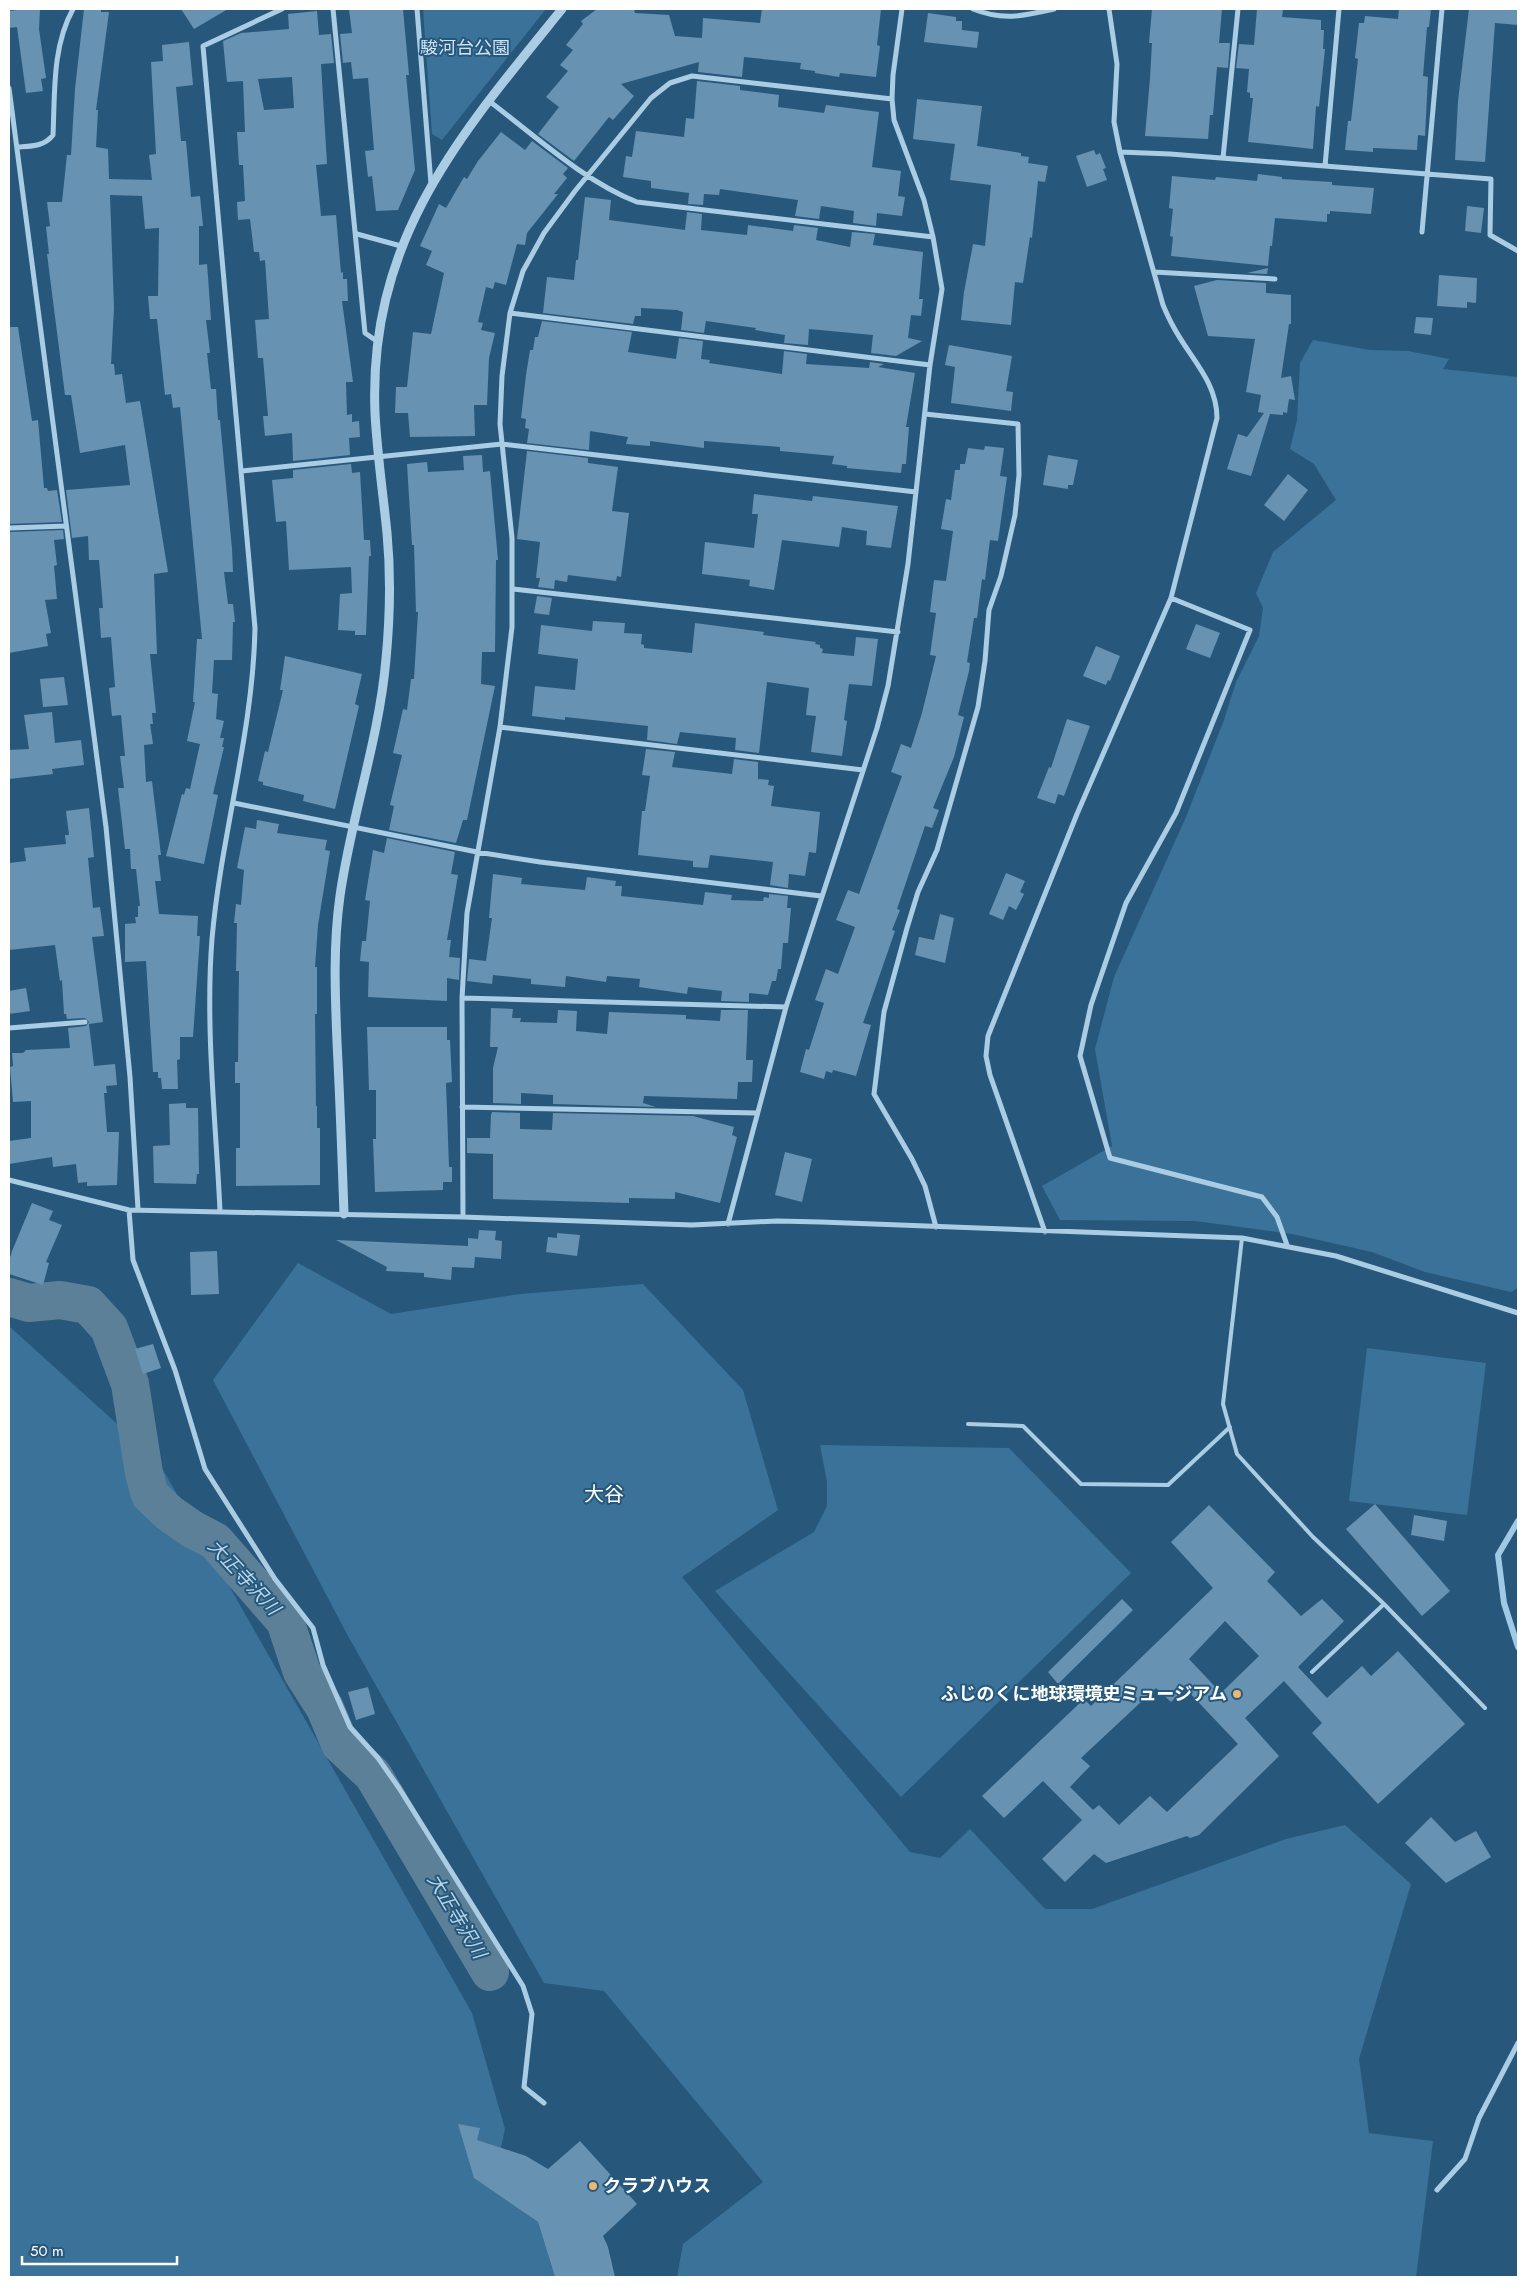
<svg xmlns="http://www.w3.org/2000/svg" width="1527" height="2286" font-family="Jost,'Noto Sans JP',sans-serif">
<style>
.green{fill:#3a7299}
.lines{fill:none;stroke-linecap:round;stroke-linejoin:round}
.stream{stroke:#a0c9e5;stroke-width:6}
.river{stroke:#5d8099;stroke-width:38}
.building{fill:#6792b1;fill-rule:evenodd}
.service{stroke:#abcde4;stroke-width:4}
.minor{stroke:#abcde4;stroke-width:5}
.tertiary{stroke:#abcde4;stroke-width:9}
.poi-dot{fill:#ecb771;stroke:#27587c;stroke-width:2}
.labels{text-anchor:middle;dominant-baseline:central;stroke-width:4;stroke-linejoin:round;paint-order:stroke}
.park-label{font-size:18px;fill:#cee4f4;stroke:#27587c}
.poi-label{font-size:18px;font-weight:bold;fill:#fff;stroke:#27587c;text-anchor:end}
.water-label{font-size:19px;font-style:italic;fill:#b6d6ec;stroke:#27587c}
.quarter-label{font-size:20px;fill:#fff;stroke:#27587c}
</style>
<rect width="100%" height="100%" fill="#27587c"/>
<path class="green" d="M423,9H546L442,140L432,134Z
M1313,340L1370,350L1408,351L1449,359L1443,369L1518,377V1288L1511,1292L1425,1272L1372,1252L1292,1234L1195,1221L1060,1220L1042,1186L1112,1146L1095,1049L1114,977L1186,817L1224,720L1236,682L1259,636L1263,608L1256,593L1273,552L1336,500L1314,464L1290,449L1297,420L1300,363Z
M298,1263L391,1314L520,1294L643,1284L743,1390L778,1510L682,1577L910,1852L940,1858L970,1829L1045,1909H1092L1286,1839L1345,1825L1411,1884L1359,2059L1369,2133L1433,2141L1416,2277H677L683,2244L763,2182L604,1991L544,1983L348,1636L213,1380Z
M9,1326L158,1461L472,2013L505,2129L492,2190L538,2222L555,2277H9Z
M1367,1348L1486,1363L1467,1515L1349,1501Z
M820,1445L1009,1448L1131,1573L901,1797L715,1591L814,1532L827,1506V1482Z"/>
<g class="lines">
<path class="stream" d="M1518,1521L1498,1555L1504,1603L1518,1647"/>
<path class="river" d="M9,1297L29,1303L60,1300L88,1305L109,1328L130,1384L144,1473L150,1495L169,1513L192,1529L215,1541L285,1621L302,1672L325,1708L340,1744L373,1775L490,1972"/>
</g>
<path class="building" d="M26,9H40L39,29L46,78L41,79L43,91L26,93L17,27L9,28V11Z
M84,9H101V12H109L96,110H98L96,147L108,149L109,179L152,180L149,155L156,154L151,62L163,61L162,45L189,42L193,85L176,87L181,141H186L191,197L200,196L203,226H199V265L207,264L208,277L211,320H206L210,353H207L211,389H216L218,420H220L232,549L233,572H224L228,604H233L235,622H233L232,660H214L212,693L218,694L216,719L224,721L220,738H224L222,747H224L213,794L218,795L204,864L166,856L182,794L184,795L186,788L190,789L200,744L187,741L195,702H193L197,639H202L180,407L173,408L171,394L165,395L157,319H150L148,296H158L159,228L145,229L142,196L110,195L114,308L111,364H114L115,375L122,374L126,403L140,401L168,572L154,574L157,654H150L156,713H152L153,724H150L153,744L144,745L146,782L152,781L161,855H158L161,881H155L159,914L198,916L197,936H200L193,1037H180V1059L177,1060L178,1089H162L161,1078H158V1072H153L146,961L125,962V924L136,923L135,917H138V906H140L136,869H131L130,849H125L118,788H124L120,756H125L121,715L112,716L109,688L115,687L111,637L101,638L99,608H103L99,560H89L88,536L72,538L66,490L130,485L125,445L80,453L71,395H65L47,254H49L46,227L50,226L47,202H62L67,155H71L75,89Z
M181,9H228L194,29Z
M349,9H403L409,75H406L415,170L398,210L376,211L372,176L368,177L365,151L374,150L368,78L353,79L351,62L343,63L340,34L352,33Z
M597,9H634L635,13L669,15L675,36L702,38L703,18L760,23L762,9H881L877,45L880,46L876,77L840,73L839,77L815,73V71L800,69L801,63L744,57L742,77L698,72L699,62L621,84L634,96L613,120L609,117L574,161L538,134L559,107L546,97L568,71L560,65L573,50L566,45L583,24L581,21Z
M1152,9H1222L1219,43H1230L1228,68L1217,67L1213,115H1210L1208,139L1145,136L1150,78L1152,43H1149Z
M1257,9H1283L1282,17L1321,20V30H1324L1323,49H1325L1319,107L1316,106L1313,149L1248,142L1253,98H1250V93L1247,92L1249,69L1236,68L1239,44L1254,45Z
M1399,9H1431L1429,27H1427L1423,76L1428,77L1425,136L1418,135L1417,150L1373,148V152L1345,150L1348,121H1351L1358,59L1355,58L1359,23H1364L1365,16L1398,19Z
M1469,9H1518V25L1495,23L1485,162L1455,160L1458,101Z
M317,11L319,35L331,34L334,63L321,64L327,164L316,165L321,216L336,215L341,273L343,272V279H347L348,301H342L353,382H346L347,415L352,414V422L359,421L360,437L349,438L350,455L293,461L292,433L265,436L263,416H268L263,358H258L255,320L269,319L265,260L260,261L259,252H254L250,219L238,220L237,202L245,201L243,165H239L237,132H245L243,81L227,82L223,41L241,33L289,29L288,14ZM292,77L294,108L264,110L258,79Z
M928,13L956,17V21H962V30L979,32L977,48L924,42Z
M697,81L740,86V90L779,95L778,107L824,113L826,105L879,112L872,167L901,171L898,196L905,197L902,216L877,213L876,226L853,223L854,211L821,206L819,219L795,216L798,200L720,189L719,195L704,194L703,205L688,204L689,193L651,188V181L623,177L626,156L632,157L636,131L684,137L686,118L694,119Z
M917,99L982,106L977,146L1021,153V156L1029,157L1028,163L1048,166L1045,182L1038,181L1032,238L1030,237L1023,283L1015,282L1011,325L961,320L964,292L973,244L985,246L991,185L950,180L955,144L913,139Z
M501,132L525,150L532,141L568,168L563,174L567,178L554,194H558L527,233L525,245L517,244L506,285L495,282L493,289L486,287L478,322L483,323L481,330L495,333L489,358L487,405H474L475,436L410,437L408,413H395L396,387H407L413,332L431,334L444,273L426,265L432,251L420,246L439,204L446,208L464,177L467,179L478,161Z
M1094,150L1096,155L1100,153L1106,168L1103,169L1107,180L1087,187L1076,156Z
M1258,174L1282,177V179L1332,182V185L1374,188L1371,214L1330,211V214H1327V222L1275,218L1272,246H1270L1268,266L1171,256L1173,237L1170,236L1173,209L1169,208L1172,176L1215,180L1216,177L1257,181Z
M585,197L611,200L609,220L685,230L687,212L702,214L701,230L747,235L748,225L793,231L794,225L818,228L816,240L850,247L852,232L875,234L873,245L923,252L919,299H923L921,316L911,315L908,338L922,341L896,356L871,353L873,335L809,329L808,345L784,343L785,335L755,330L756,328L706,321L704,333L681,330L683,312L677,310L641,308V316H635L633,324L543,313L547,277L574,280L576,260H578Z
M1467,206L1484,208L1481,233L1465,231Z
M1268,268L1267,274L1247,273Z
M1439,275L1477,278L1476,303L1467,302V308L1437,306Z
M1217,280L1266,283V293L1291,295V324H1289L1281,378L1291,376L1295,400L1289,399L1287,413L1283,412V415L1270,414L1251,476L1227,469L1238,434L1247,437L1264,413L1258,412L1261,395L1246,392L1255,339L1208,336L1194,286Z
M1416,317L1433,318L1431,335L1414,333Z
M542,321L632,332L628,352L676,359L679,338L703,341L701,359L710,360L709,363L782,374L784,351L807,354L806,364L869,368L870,362L884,364L878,367L915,373L906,427H909L906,464H902L901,473L847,468V466L832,464L834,456L780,451V447L704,441V448L650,441V446L626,444L628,437L590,431L589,450L527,443L529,429L525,428L526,419L521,418L526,375L530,350H533L535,337H538Z
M9,327H18L32,421L38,420L44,488H47L48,491L57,490L62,522L9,524Z
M949,345L1012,356L1006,391L1013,392L1011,411L951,403L955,367L945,365Z
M985,446L1004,448L1000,476L1007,477L998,541L990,540L985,580L982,579L977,618H974L967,662L970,663L969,671L958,715L964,717L954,757L933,808L939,810L932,828L925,826L897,909L900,910L892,930L895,931L863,1023L871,1025L856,1076L833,1070L832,1073L826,1071L824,1079L800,1072L806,1049L809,1050L824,1003L815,1000L826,969L838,974L855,927L836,920L848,890L859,894L902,776L891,772L901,744L911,748L922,713L936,656L930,655L936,613L930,612L934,580L946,581L953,531L941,529L946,499L951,500L955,470H960V464H965L968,448L984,450Z
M527,451L588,458V463L618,467L612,511L629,513L621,577L617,576L616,581L568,575L567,582L555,580L554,589L538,587L540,578H536L540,542L517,539Z
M482,455L483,472L490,471L498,560H496L495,652H482L481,684L495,686L467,820H463L456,843L389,830L394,806L390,805L402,755L393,753L403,709L407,710L411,679H414L418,612H416L414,545H412L407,464L427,462L428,472L464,470L463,456Z
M1048,455L1078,460L1073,485H1068V489L1043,485Z
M351,464L352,473L360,472L364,540H370L371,556H369L366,635H355V631L338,630L340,594L352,593L351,567L289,570L286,521L276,522L272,480L293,478V470Z
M1288,474L1308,490L1284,521L1264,505Z
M754,494L812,501L813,496L898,506L891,548L866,545L867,531L842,527L839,547L782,540L774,590L749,586L750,580L702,574L705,542L754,548L758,514H752Z
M63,530L64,539L54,540L57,565L54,566L57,599L45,600L51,633L46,634L48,646L9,653V532Z
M537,596L552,598L549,615L534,613Z
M593,621L625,623L624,633L642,634L641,644L644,645V648L692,653L695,623L764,632L763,635L816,642L815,644L820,645V648L823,649L822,653L854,656L856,637L878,639L872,686L849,684L844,720L847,721L842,756L811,752L816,716L806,715L809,688L767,682L759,753L735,750L736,738L680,732L677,744L647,740L648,726L565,717V720L532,716L535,686L575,690L578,659L538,654L541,625L592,631Z
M1196,624L1220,633L1210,658L1186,649Z
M1096,646L1120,656L1110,681L1108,680L1106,685L1083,676Z
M285,656L362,674L355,704L359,706L335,809L303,801L304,795L263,785V782L258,781L265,751L268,752L283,690H280Z
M64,677L68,705L43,707L40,679Z
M52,712L55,743L81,740L84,765L52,769L53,774L9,779V750L29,749L24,715Z
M1067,719L1090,726L1064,796L1058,794L1055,804L1037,798L1049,767L1051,768Z
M646,749L675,752L672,767L732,774L734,759L758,762V779L769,780L768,785L774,786L771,806L820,812L816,853L809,852L805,876L789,874L788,888L770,885L773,862L710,855L708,868L693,867V861L638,855L642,811H645L650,776L642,775Z
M89,808L94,857L88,858L93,908L100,907L104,936L92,937L103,1022L89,1024L94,1066L115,1064L117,1085L106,1086L107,1093H104L107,1132H119L117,1185L87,1186V1182L78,1183L76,1164L53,1167L52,1157L9,1164V1141L31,1138V1101L13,1102L10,1067L13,1066L12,1053H23L26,1050L70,1048L68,1028L86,1026L89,1022L85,1018L67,1019L66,1014H64L62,980L60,981L55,945L9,950V863L26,861L24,848L66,844L65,835H69L66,811Z
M257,820L279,824L277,833L327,840L325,850L330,851L318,925L315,967H317V1014H315L316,1106H317V1128H320V1185L236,1186V1148H240V1083H235V1062H238L239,971H236L237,923H234L236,904L241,905L244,870L237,868L245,827L256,829Z
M387,838L455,852L451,874L458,875L447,940H451L449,957L460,958L459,980L447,978V1001L368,997L369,962L360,961L362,941H366L370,901L365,900L373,850L384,853Z
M1006,873L1025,881L1020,892L1024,894L1016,910L1009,906L1003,920L989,914Z
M493,874L522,878L521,884L585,890L587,877L616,881L615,886H622L621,896L703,905L705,892L732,895L731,900L763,901L764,897L769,898V894L788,896L787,908H791L788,943H783L781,969H778L776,981H772L768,995L749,993V1002L721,1001L722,991L688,987L687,994L639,987L640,979L607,976L606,982L566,976L565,987L531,984V979L493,975L492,984L467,981L469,959L486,961L492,918H489Z
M940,914L954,918L945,963L915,955L919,937L934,940Z
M26,988L30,1011L9,1014V991Z
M491,1008L513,1009L512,1018H521L520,1022L557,1023L558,1010L577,1011L576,1031L607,1034L609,1012L686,1015V1019L720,1021L721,1010H748L746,1060H753L752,1082H738L737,1099L644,1096L643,1103L656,1107L553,1104V1095L521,1093V1104L493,1103V1068L498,1047H490Z
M367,1027H447V1040H450L452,1082L446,1083L449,1167H452V1182H443V1190L375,1192L373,1139H376V1090H369Z
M186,1103V1108H198L199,1174H197L196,1184L154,1183L153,1146L170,1145L169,1104Z
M492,1112L520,1113V1129L552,1130L553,1113L693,1116L734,1127L732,1135L737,1137L720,1203L675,1192V1199L629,1198V1203L493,1199V1154L467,1153V1138H490L491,1115Z
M785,1152L812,1159L802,1202L775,1195Z
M32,1203L53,1211L49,1220L62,1225L46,1262L49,1263L43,1285L9,1274V1261L12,1251Z
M479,1230L496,1231L495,1240L502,1241L501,1259L475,1257L474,1268L452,1267L451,1280L424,1277V1273L386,1271L387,1267L336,1240L468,1246V1238L478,1239Z
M557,1233L580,1235L577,1256L546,1252L548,1237L557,1238Z
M217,1251L219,1294L191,1295L190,1252Z
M153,1344L161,1368L143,1374L135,1349Z
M1375,1504L1450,1591L1422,1616L1346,1529Z
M1209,1505L1275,1572L1267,1581L1301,1616L1322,1599L1344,1621L1298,1667L1327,1698L1362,1666L1371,1676L1398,1651L1465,1724L1378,1804L1312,1733L1322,1723L1284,1681L1245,1718L1279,1756L1199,1835L1190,1838L1187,1836L1106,1863L1094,1854L1065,1882L1042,1859L1082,1820L1043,1781L1004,1818L982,1796L1084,1699L1091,1706L1213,1588L1171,1542ZM1225,1621L1259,1656L1221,1693L1189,1659ZM1156,1688L1171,1702L1185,1688L1238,1744L1167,1812L1150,1796L1119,1825L1099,1805L1093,1810L1070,1787L1090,1766L1081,1758Z
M1414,1515L1447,1521L1444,1541L1411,1535Z
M1122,1599L1133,1610L1058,1684L1048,1672Z
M368,1687L375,1714L356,1720L348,1692Z
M1431,1817L1455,1842L1476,1831L1491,1857L1446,1883L1405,1843Z
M458,2124L480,2128L477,2140L526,2156L548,2169L580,2141L637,2204L603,2236L608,2247L615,2277H555L538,2222L474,2178Z"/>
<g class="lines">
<path class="service" d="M1242,1238L1223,1404L1237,1454L1313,1537L1384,1604L1485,1708
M968,1424L1023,1426L1081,1484L1168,1485L1230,1427
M1312,1672L1384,1604"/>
<path class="minor" d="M333,9L365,333L378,342
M417,9L431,184
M973,9C1003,21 1023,16 1054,9
M9,88L106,827L130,1077L138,1209
M489,101C534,135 585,182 637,202L933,237
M17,147C30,146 44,147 53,135C55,93 52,47 73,9
M1120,152L1170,154L1491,179L1490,235L1518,251
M1223,158L1238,9
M1325,166L1339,9
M1422,232L1442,9
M357,234L401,246
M1154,272L1275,279
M510,313L930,365
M925,414L1018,424L1019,475L1015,515L1001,576L989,610L985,661L978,707L937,850L918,892L907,928L884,1012L874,1094L912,1159L925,1186L936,1227
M242,471L502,444L916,492
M9,528L66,526
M513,589L898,632
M1171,598L1250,630L1176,813L1126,903L1091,1005L1080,1056L1110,1158L1262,1197L1277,1217L1287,1245
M500,727L863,770
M234,803L477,852L540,862L821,896
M462,998L786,1007
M9,1028L85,1022
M462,1107L757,1113
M9,1180L129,1210L463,1217L692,1225L777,1221L821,1222L1242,1238L1336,1256L1518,1313
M129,1210L133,1260L175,1370L205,1469L275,1579L313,1628L323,1665L350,1727L378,1758L399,1788L523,1986L532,2014L524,2087L544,2103
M220,1211C216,1123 205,1027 212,939C221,835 253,733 255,628L203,46L282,9
M463,1217L462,998L467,913L500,727L512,627V538L500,424L502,376L510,313L523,271L544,233L575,191L651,98L670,83L692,76L892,99
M728,1224L786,1007L877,728L888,686L908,564L930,365L942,289L933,237L924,200L894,120L892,99L893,75L902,9
M1045,1232L990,1075L986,1056L988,1036L1077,814L1171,598L1217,418C1217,381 1189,357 1173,326C1169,319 1166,312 1163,305L1120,152L1114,122L1117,64L1109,9
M1437,2190L1465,2159L1479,2118L1518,2043"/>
<path class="tertiary" d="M344,1214C342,1156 340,1099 337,1042C335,993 333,945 340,896C351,817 379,740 386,659C390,617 391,575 387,533C383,493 377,453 375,413C368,239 460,135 562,9"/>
</g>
<g class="poi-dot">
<circle cx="1237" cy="1694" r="5"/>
<circle cx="593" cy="2186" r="5"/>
</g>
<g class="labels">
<g class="park-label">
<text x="465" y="48">駿河台公園</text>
</g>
<g class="poi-label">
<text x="1227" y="1694">ふじのくに地球環境史ミュージアム</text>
<text x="603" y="2186" text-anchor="start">クラブハウス</text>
</g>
<g class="water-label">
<text transform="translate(244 1577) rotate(47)">大正寺沢川</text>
<text transform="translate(457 1916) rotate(59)">大正寺沢川</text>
</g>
<g class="quarter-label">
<text x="604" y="1494">大谷</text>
</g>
</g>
<rect width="1527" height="2286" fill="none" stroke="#ffffff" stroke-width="20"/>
<path d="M22 2256v8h155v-8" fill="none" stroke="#ffffff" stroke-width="2.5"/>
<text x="30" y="2256" font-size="15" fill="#ffffff" stroke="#27587c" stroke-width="4" paint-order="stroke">50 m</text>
</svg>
